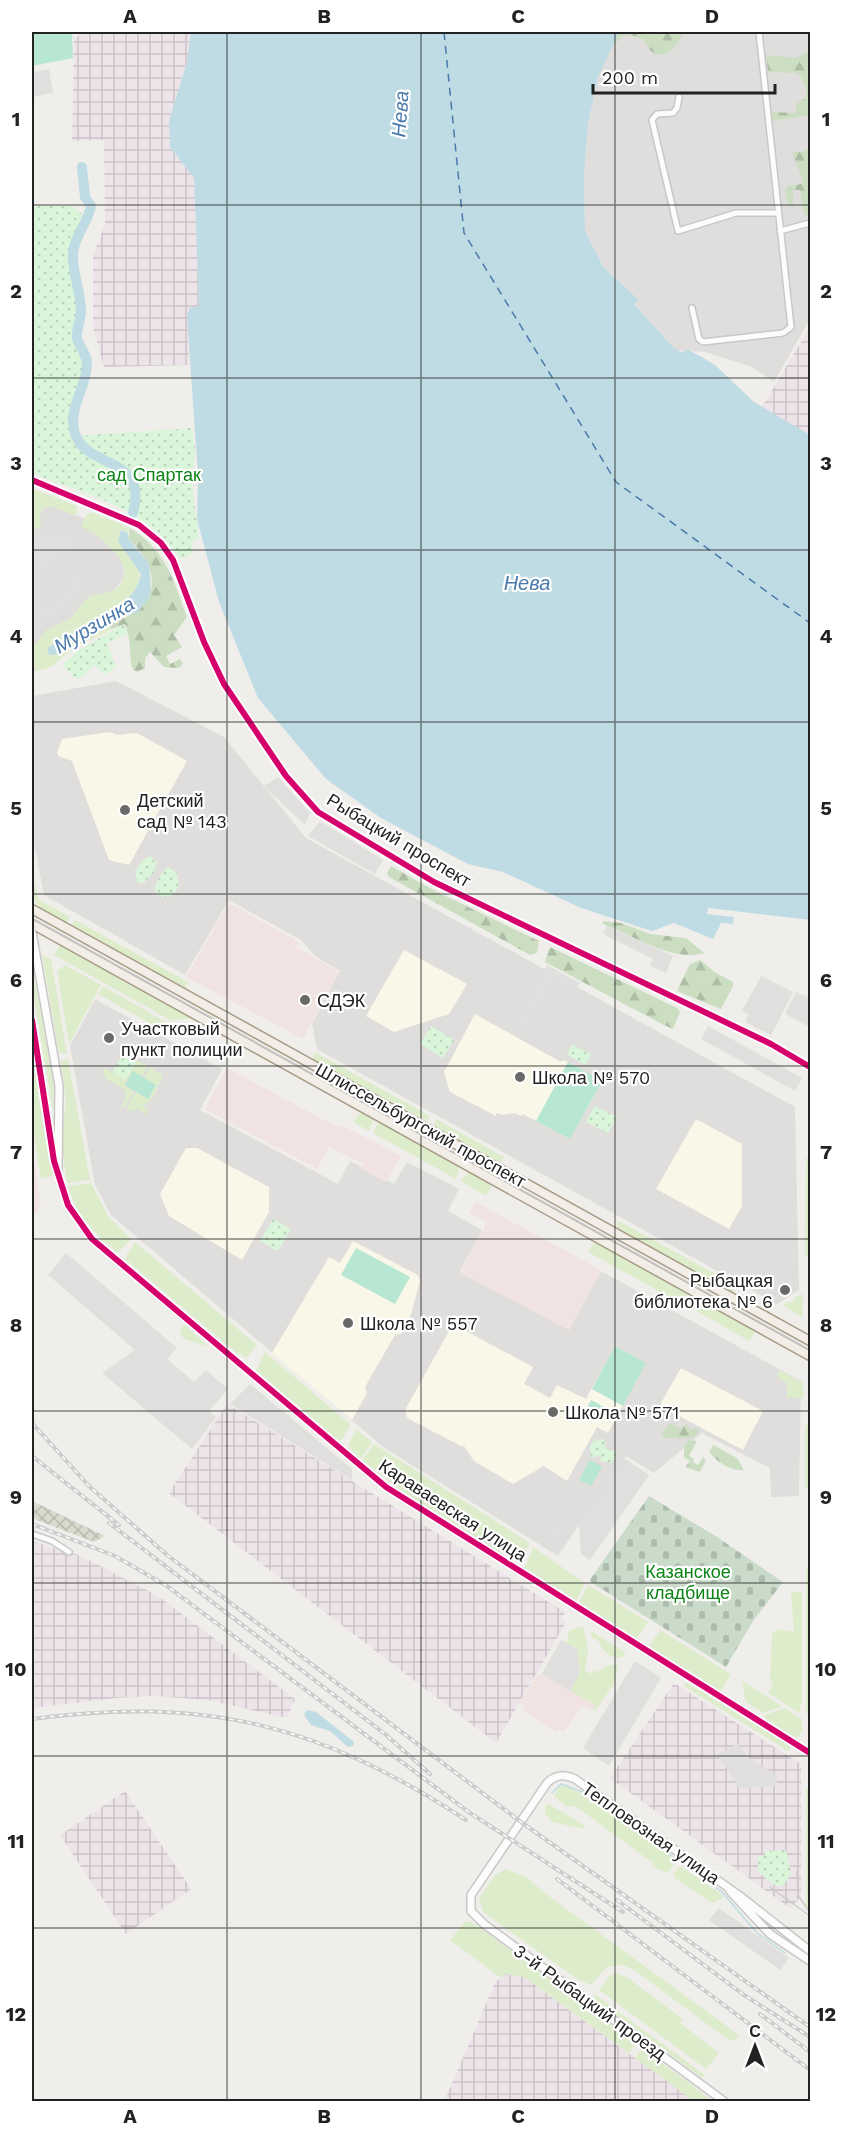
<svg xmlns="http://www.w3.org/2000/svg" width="842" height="2133" font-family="'Work Sans',sans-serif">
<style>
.residential{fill:#dfdedc}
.commercial{fill:#f1e3e1}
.industrial{fill:url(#industrial-grid)}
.education{fill:#f8f7e8}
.construction{fill:url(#construction-cross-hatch)}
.grass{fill:#ddeccb}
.forest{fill:url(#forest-firs)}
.cemetery{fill:url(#cemetery-stones)}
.park{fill:url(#park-dots)}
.pitch{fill:#b7e6d2}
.parking{fill:#e0dfde}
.water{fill:#bfdbe3}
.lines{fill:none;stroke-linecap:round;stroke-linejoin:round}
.stream{stroke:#bfdbe3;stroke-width:1.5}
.river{stroke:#bfdbe3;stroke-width:10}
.ferry{stroke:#4a7aab;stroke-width:1.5;stroke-dasharray:8 6;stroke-linecap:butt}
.minor-casing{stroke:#c9c8c7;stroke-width:8}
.tertiary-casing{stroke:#c9c8c7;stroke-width:10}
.primary-casing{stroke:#a79c86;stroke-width:11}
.minor{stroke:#fdfcfc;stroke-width:5}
.tertiary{stroke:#fdfcfc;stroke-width:7}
.primary{stroke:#f3ede7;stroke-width:8}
.tram{stroke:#ccc;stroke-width:1.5}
.rail-casing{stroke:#ccc;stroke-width:4}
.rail{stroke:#fff;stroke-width:1.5;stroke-dasharray:4.5;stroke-linecap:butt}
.cycleway-casing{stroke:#fff;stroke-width:10}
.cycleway{stroke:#d6006c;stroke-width:6}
.grid{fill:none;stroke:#222;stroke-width:1.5;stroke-opacity:0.55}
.poi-dot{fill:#6a6968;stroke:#fff;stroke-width:2}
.labels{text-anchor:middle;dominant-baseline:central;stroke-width:4.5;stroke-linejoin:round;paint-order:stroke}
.park-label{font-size:18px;fill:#0c8416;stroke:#fff}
.poi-label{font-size:18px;fill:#222;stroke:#fff;text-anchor:start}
.street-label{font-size:18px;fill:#222;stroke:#fff}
.water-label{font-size:20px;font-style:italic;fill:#4a7aab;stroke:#fff}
.neatline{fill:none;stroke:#222;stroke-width:2}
.grid-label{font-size:20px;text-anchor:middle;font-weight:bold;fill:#222}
</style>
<defs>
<pattern id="industrial-grid" width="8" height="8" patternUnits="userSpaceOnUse" patternTransform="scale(1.5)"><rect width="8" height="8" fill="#ede4e9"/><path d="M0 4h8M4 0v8" fill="none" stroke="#cbc3c8"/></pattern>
<pattern id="construction-cross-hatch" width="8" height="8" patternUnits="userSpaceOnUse" patternTransform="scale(1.5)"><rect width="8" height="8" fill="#d9d9cd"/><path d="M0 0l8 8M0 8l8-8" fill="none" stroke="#babab0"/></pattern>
<pattern id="forest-firs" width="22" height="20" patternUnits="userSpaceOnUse" patternTransform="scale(1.5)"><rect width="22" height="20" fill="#cbdec1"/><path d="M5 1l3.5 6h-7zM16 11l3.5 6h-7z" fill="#aebea6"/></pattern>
<pattern id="cemetery-stones" width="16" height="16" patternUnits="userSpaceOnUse" patternTransform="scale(1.5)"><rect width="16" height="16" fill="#cadbca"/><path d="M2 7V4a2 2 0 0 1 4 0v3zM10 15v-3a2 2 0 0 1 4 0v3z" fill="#adbcad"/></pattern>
<pattern id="park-dots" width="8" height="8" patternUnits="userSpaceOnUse" patternTransform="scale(1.5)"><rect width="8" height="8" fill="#daf5da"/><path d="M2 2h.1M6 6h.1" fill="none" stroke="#bbd2bb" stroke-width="1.8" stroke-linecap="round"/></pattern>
</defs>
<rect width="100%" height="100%" fill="#f0eeeb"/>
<path class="residential" d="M619,32H810V319L774,382L752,367L705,352L676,350L634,304L638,300L604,268L585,231L584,175L588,124L598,77Z
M53,505L85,519L122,559L124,578L116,588L44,637L32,650V530L39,511L45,506Z
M116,681L224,737L306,838L795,1107L799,1290L777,1304L317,1049L312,1024L340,971L315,956L301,940L229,900L185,975L44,895L32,832V696Z
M95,999L222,1069L200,1110L338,1184L350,1161L394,1184L407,1162L459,1189L448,1211L482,1230L460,1271L569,1330L601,1271L801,1381L799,1496L771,1497L770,1468L702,1433L654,1473L626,1456L558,1556L383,1447L111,1215L95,1185L70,1046Z"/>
<path class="commercial" d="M229,903L299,942L296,947L339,972L303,1039L186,977Z
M227,1068L339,1128L341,1125L401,1156L386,1182L361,1169L363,1164L329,1147L317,1169L205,1109Z
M32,1149L41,1205L37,1213L32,1216Z
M476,1202L601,1270L569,1330L460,1273L487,1222L469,1213Z
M538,1674H542L595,1705L591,1711L582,1706L564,1732L559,1729L556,1732L522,1709L524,1706L520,1703Z"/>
<path class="industrial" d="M82,32H191L187,62L169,121L170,147L194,178L199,306L188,341L190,365L104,367L93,327V255L105,225L104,140L72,141L74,40Z
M810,327V435L762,407Z
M227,1404L565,1612L561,1619L566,1622L496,1743L169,1493Z
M32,1541L79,1555L158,1596L295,1699L287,1718L208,1700L154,1696L116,1698L32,1708Z
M674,1683L801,1764V1897L790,1908L610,1778Z
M125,1791L191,1889L126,1934L60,1835Z
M505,1974L524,1977L694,2101L444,2102L495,1983Z"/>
<path class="education" d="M110,732L117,735L137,733L187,761L129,865L109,860L72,761L58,756L57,753L62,739Z
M404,950L467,984L449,1014L394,1032L366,1016Z
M475,1014L561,1062L564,1060L602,1081L570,1139L523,1114L521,1116L515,1113L502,1115L497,1113L496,1116L450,1092L444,1072Z
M696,1119L742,1144V1206L729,1229L656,1189Z
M186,1148H197L269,1187V1212L242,1260L169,1216L160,1194Z
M353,1241L418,1275L420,1281L411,1314L402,1333L395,1335L365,1387L367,1393L352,1420L272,1353L329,1257L340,1263Z
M453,1324L533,1367L524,1384L550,1398L557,1385L586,1399L615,1346L646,1363L608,1433L597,1427L567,1481L544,1466L513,1484L474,1461L464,1446H461L407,1418L405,1410Z
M681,1368L763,1411L743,1450L662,1407L661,1403Z"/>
<path class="construction" d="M32,1501L105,1536L94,1542L32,1518Z"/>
<path class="grass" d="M36,490L77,506V513L73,515L54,507H46L40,513L41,525L32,532V491Z
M91,512L130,528L128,533L121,530L118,541L138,566L140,581L125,605L47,648L55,655L111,621L108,625L112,629C99,637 82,642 73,649C51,664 62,666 32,672V649L46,630L71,618L88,597C99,592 110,595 119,586C139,564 98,534 81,527L86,515Z
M35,883L38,899L70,917L66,924C46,913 32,910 32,884Z
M75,920L188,982L184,989L71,926Z
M60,945L192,1018L172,1021L54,955Z
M42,955L51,959L67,1054L59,1053Z
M32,964L53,1080L54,1115L32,986Z
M65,965L101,985L69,1044L57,971Z
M103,986L169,1024L165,1032L98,994Z
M315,1052L430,1116L427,1121L312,1060Z
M68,1059L90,1180L67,1183L61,1141L66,1103L61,1061Z
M137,1060L148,1066L142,1077L132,1071L124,1085L134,1091L124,1108L121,1107L126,1096L124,1089L106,1079L103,1072L105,1068L125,1080Z
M32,1064H34L54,1175L41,1179L32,1123Z
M150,1067L163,1076L152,1099L149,1097L156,1085L144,1078Z
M136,1092L151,1100L143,1107L148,1111L145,1117V1113L136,1108L134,1112L126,1109Z
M361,1112L374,1119L369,1131L353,1122Z
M436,1119L504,1157L500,1164L433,1127Z
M379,1122L460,1166L456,1179L373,1133Z
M806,1158H810V1256H805Z
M469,1171L493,1184L486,1196L461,1181Z
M91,1183L108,1216L131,1239L118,1253C95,1234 77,1216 68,1186Z
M617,1220L737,1286L733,1293L617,1229Z
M135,1242L257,1345L246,1358L240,1353L239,1355L125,1259Z
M598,1243L690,1294L684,1305L588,1252L593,1244Z
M803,1294L802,1318L783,1305L788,1301L790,1303L794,1301L793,1298Z
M696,1296L756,1330L749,1341L688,1306Z
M182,1326H186L209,1347L184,1339L180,1334Z
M265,1352L351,1425L342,1439L339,1441L256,1370Z
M779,1370L803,1383V1398H787V1383L777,1377Z
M805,1425H810V1488L805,1489Z
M356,1429L372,1442L361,1458L348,1447Z
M374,1444L530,1543L520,1561L503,1550L501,1553L401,1490L362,1460Z
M533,1547L585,1583L577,1600L525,1568Z
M806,1568L810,1569V1715L806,1711Z
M588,1585L648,1622L637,1638L579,1602Z
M791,1592H802V1701L799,1713L768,1693L773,1683L770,1679L772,1634L778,1629L794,1632Z
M583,1626L588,1650L585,1670L591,1674L594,1669L597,1673L606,1666L616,1664L618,1667L614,1684L595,1711L592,1710L595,1705L570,1691L580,1669L577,1649L566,1643L570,1630Z
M660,1630L731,1674L721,1691L649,1646Z
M591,1631L626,1653C617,1664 607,1654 600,1646L601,1644L596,1639H592Z
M742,1681L782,1706L763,1713L746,1702Z
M686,1682L791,1747L788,1751L684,1686Z
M785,1708L802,1719V1732L796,1738L762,1716Z
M559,1786H568L582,1794L674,1858L676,1862L667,1873L652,1866L653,1863L575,1806L567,1807L554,1796Z
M806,1789H810V1911L806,1908Z
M549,1804L585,1826L584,1829L552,1822L545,1813V1806Z
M680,1866L721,1894L723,1898L712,1903L675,1878L673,1874Z
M506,1869L528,1878L546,1894L739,2035L734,2041L726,2038L634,1970L622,1965L607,1967L591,1985L577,1979L483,1912L479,1898L495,1875Z
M465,1922H472L633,2041L634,2046L629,2053L524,1977L505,1974L501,1978L450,1940Z
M616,1973L628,1978L683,2019L680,2023L719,2053L706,2069L599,1990L609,1976Z
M593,1993L705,2075L702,2078L595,1999Z
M641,2050H645L713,2101H694L635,2058Z"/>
<path class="forest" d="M619,32H681L682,34C675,55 654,65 644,40L636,36L623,35L612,47Z
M810,51L809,115L772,121L770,112L795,113L797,103L806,98C808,88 803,79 797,73L768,72L766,55L795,58Z
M809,142H810V165H806L810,169L809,216L804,214L800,190H793V205L789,207L785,192L787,186L801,184L803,181L792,152H803L810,148Z
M130,528C165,549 174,581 187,617L174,635L182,647L166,656L170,664L180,659L183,664L179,668L164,667L150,652L145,658V668L137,672L133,670C128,654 132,640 125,624L112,629L108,625L111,621C160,613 164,569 128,539Z
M391,866L437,892L539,941L537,953L530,955L389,877L387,873Z
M603,921L621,923L650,934L686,938L704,953C674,963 632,935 603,924Z
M550,947L677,1008L680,1012L673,1029L662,1024L545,962Z
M700,960L716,973L733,982V986L721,1009L677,991L690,964Z
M670,1423L680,1429L686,1424L690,1430L696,1428L700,1432L692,1438H664L662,1433Z
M689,1440L697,1441L689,1456L694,1459L693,1462L698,1465L703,1457L706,1460L700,1472L685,1467L690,1461L684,1457V1445Z
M713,1445L737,1458L744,1470C732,1472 717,1462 709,1452Z"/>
<path class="cemetery" d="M649,1496L717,1537L783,1582L753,1621L726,1667L589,1581Z"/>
<path class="park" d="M32,205L71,206L82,214L69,255L79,313L75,341L86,367L70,414L73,436L192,428L195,449L192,483L199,539L191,542L194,554L180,559C149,508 84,494 32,473Z
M124,624L128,634L107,643L116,667L105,675L94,665L81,678L76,679L62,665L79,650Z
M150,856L157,862L154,872L144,883H138C132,873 140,860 150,856Z
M169,867L177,873L179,887L171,896L162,897L155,893C154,885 162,870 169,867Z
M431,1026L454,1040L443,1058L420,1044Z
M572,1044L591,1054L586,1065L567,1055Z
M122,1055L136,1063L125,1080L112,1072Z
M595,1106L617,1117L608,1133L586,1122Z
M273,1219L291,1229L278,1251L260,1241Z
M604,1439L606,1449L617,1452L612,1463L600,1461L602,1455L591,1458L590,1447L593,1441Z
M786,1850L791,1873L783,1886L774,1885L758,1872V1856L765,1855V1851Z"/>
<path class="pitch" d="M32,32H72L73,58L32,66Z
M568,1062L602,1081L570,1139L536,1121Z
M133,1071L156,1085L148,1099L125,1085Z
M356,1248L410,1277L395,1304L341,1275Z
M615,1346L646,1363L623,1406L592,1389Z
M591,1400L615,1413L610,1422L586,1410Z
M590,1460L602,1467L591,1486L579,1480Z"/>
<path class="parking" d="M49,69L53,93L32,97V72Z
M48,530L62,535L68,534L76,539L62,557L32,579V541Z
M74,565L85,579L84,581L88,588L65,613L50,618L39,628L36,622L32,621V606L43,601L48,604L61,597Z
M278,777L310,813L305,825L264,786Z
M320,821L383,860L375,874L308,836Z
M607,926L673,956L666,973L650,966L653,959L603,934Z
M547,965L580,983L574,993L554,982L528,1028L516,1021Z
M761,976L793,992L771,1035L745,1022L749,1014L742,1011Z
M796,992L810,998V1027L785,1014Z
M708,1026L802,1078L795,1091L701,1039Z
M522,1027L557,1046L554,1051L518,1034Z
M66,1253L177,1348L167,1359L194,1382L206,1370L228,1389L209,1411L216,1417L192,1449L102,1373L135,1350L48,1275Z
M250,1384L352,1469V1480L230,1404Z
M624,1458L649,1475L590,1560L581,1554L579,1525Z
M548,1518L565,1526L558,1539L542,1531Z
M561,1640L577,1649L580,1673L570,1691L542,1674Z
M635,1661L661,1678L609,1766L583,1748Z
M738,1744L750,1759L777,1775V1786L739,1788L717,1754Z
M719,1908L789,1958L780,1970L709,1920Z"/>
<path class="water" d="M191,32H619L598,77L588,124L584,175L585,231L604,268L639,300L634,304L674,348L681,352L688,350L702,357L715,365L754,402L810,435V920L708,908L707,914L734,917L733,924L721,923L713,939L674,923L652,931L581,908L503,872L468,864L381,818L326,779L258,698L219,602L197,519L198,475L187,316L190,308L199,306L194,178L170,147L169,121L187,62Z
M121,530L128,533V539L149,563L151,589L148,600L137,613L110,621L55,655H49L47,648C76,634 136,609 141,574L118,541Z
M307,1710L316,1712L354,1742L353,1746L348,1747L330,1731L311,1725L304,1715Z"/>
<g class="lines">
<path class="stream" d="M552,1793L561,1784L583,1792L722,1892L757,1933L785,1953"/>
<path class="river" d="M82,167L85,197L91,206C88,223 72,239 73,257C73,275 81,293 81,311C81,320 76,329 77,338C79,347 87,354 87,363C87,387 69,406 74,430C83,471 149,453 133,513"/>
<path class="ferry" d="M444,32L464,233L616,482L810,623"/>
<defs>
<path id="minor" d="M679,97L677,108L673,113L657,114L652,120L678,231L736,213H777
M780,231L810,223
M692,308L699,339L703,342L783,333L791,327L759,32
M32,480L139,525L161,543L173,560L204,642L224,684L286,776L318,812L434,882L771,1044L810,1067
M32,1534L52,1541L69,1552"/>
<path id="tertiary" d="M32,932L59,1086L58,1170
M32,1020L54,1161L68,1205L92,1239L386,1487L810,1753
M730,1891L770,1934L810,1961
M725,2102L484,1924L471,1911V1895L547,1783C556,1774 565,1774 575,1779L740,1896L810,1951"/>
<path id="primary" d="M32,909L810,1341
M32,924L810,1356"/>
</defs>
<use href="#minor" class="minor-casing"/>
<use href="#tertiary" class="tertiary-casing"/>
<use href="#primary" class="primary-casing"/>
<use href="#minor" class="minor"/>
<use href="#tertiary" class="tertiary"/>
<use href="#primary" class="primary"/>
<path class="tram" d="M32,918L810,1350
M797,1871L798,1895L808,1910
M770,1887L810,1916"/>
<defs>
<path id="rail" d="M32,1423L89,1486L167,1555L521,1822L810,2027
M32,1456L119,1525
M109,1523L385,1734L430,1774
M32,1524L115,1556L167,1586L470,1813L623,1912
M32,1719C205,1696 319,1724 466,1820
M557,1879L810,2070
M617,1900L744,1995L810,2037
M760,2014L810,2052"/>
</defs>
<use href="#rail" class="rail-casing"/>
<use href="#rail" class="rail"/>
<defs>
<path id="cycleway" d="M32,480L139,525L161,543L173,560L204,642L224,684L286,776L318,812L434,882L771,1044L810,1067
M32,1020L54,1161L68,1205L92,1239L386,1487L810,1753"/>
</defs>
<use href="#cycleway" class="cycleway-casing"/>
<use href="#cycleway" class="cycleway"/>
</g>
<path class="grid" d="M227,32V2102M421,32V2102M615,32V2102M32,205H810M32,378H810M32,550H810M32,722H810M32,894H810M32,1066H810M32,1239H810M32,1411H810M32,1583H810M32,1756H810M32,1928H810"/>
<g class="poi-dot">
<circle cx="125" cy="810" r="6"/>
<circle cx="305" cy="1000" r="6"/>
<circle cx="109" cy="1038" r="6"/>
<circle cx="520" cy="1077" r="6"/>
<circle cx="785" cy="1290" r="6"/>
<circle cx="348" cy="1323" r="6"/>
<circle cx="553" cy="1412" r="6"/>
</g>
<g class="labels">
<g class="park-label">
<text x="149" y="474">сад Спартак</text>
<text x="688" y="1571">Казанское<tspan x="688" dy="21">кладбище</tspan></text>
</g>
<g class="poi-label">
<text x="137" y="800">Детский<tspan x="137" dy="21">сад № 143</tspan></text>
<text x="317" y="1000">СДЭК</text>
<text x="121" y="1028">Участковый<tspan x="121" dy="21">пункт полиции</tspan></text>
<text x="532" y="1077">Школа № 570</text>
<text x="773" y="1280" text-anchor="end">Рыбацкая<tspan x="773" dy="21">библиотека № 6</tspan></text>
<text x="360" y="1323">Школа № 557</text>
<text x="565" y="1412">Школа № 571</text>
</g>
<g class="street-label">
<text transform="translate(399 840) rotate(31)">Рыбацкий проспект</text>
<text transform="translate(421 1125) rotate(29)">Шлиссельбургский проспект</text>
<text transform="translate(453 1510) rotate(33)">Караваевская улица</text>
<text transform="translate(651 1833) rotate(35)">Тепловозная улица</text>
<text transform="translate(590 2002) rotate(36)">3-й Рыбацкий проезд</text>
</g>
<g class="water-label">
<text transform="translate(400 114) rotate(-86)">Нева</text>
<text x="527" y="583">Нева</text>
<text transform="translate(94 625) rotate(-31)">Мурзинка</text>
</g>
</g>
<rect width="842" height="2133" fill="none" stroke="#ffffff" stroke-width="66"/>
<g transform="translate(755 2046)" stroke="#ffffff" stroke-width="4.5" paint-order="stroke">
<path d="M0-4.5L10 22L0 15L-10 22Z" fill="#222222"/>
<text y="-9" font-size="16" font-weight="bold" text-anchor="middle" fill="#222222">С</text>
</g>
<path d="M593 84v9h182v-9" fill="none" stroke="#222222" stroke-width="3"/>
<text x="602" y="84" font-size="18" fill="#222222" stroke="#ffffff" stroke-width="4.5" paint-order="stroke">200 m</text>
<rect x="33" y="33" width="776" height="2067" class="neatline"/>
<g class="grid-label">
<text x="130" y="23">A</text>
<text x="324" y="23">B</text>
<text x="518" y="23">C</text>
<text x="712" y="23">D</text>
<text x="16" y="126">1</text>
<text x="826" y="126">1</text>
<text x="16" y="298">2</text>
<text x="826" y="298">2</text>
<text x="16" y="470">3</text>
<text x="826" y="470">3</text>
<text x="16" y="643">4</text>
<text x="826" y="643">4</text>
<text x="16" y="815">5</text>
<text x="826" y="815">5</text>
<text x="16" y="987">6</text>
<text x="826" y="987">6</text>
<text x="16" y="1159">7</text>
<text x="826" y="1159">7</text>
<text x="16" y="1332">8</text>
<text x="826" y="1332">8</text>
<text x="16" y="1504">9</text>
<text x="826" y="1504">9</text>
<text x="16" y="1676">10</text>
<text x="826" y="1676">10</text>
<text x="16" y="1848">11</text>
<text x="826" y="1848">11</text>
<text x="16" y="2021">12</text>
<text x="826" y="2021">12</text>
<text x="130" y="2123">A</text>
<text x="324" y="2123">B</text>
<text x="518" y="2123">C</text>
<text x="712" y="2123">D</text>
</g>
</svg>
